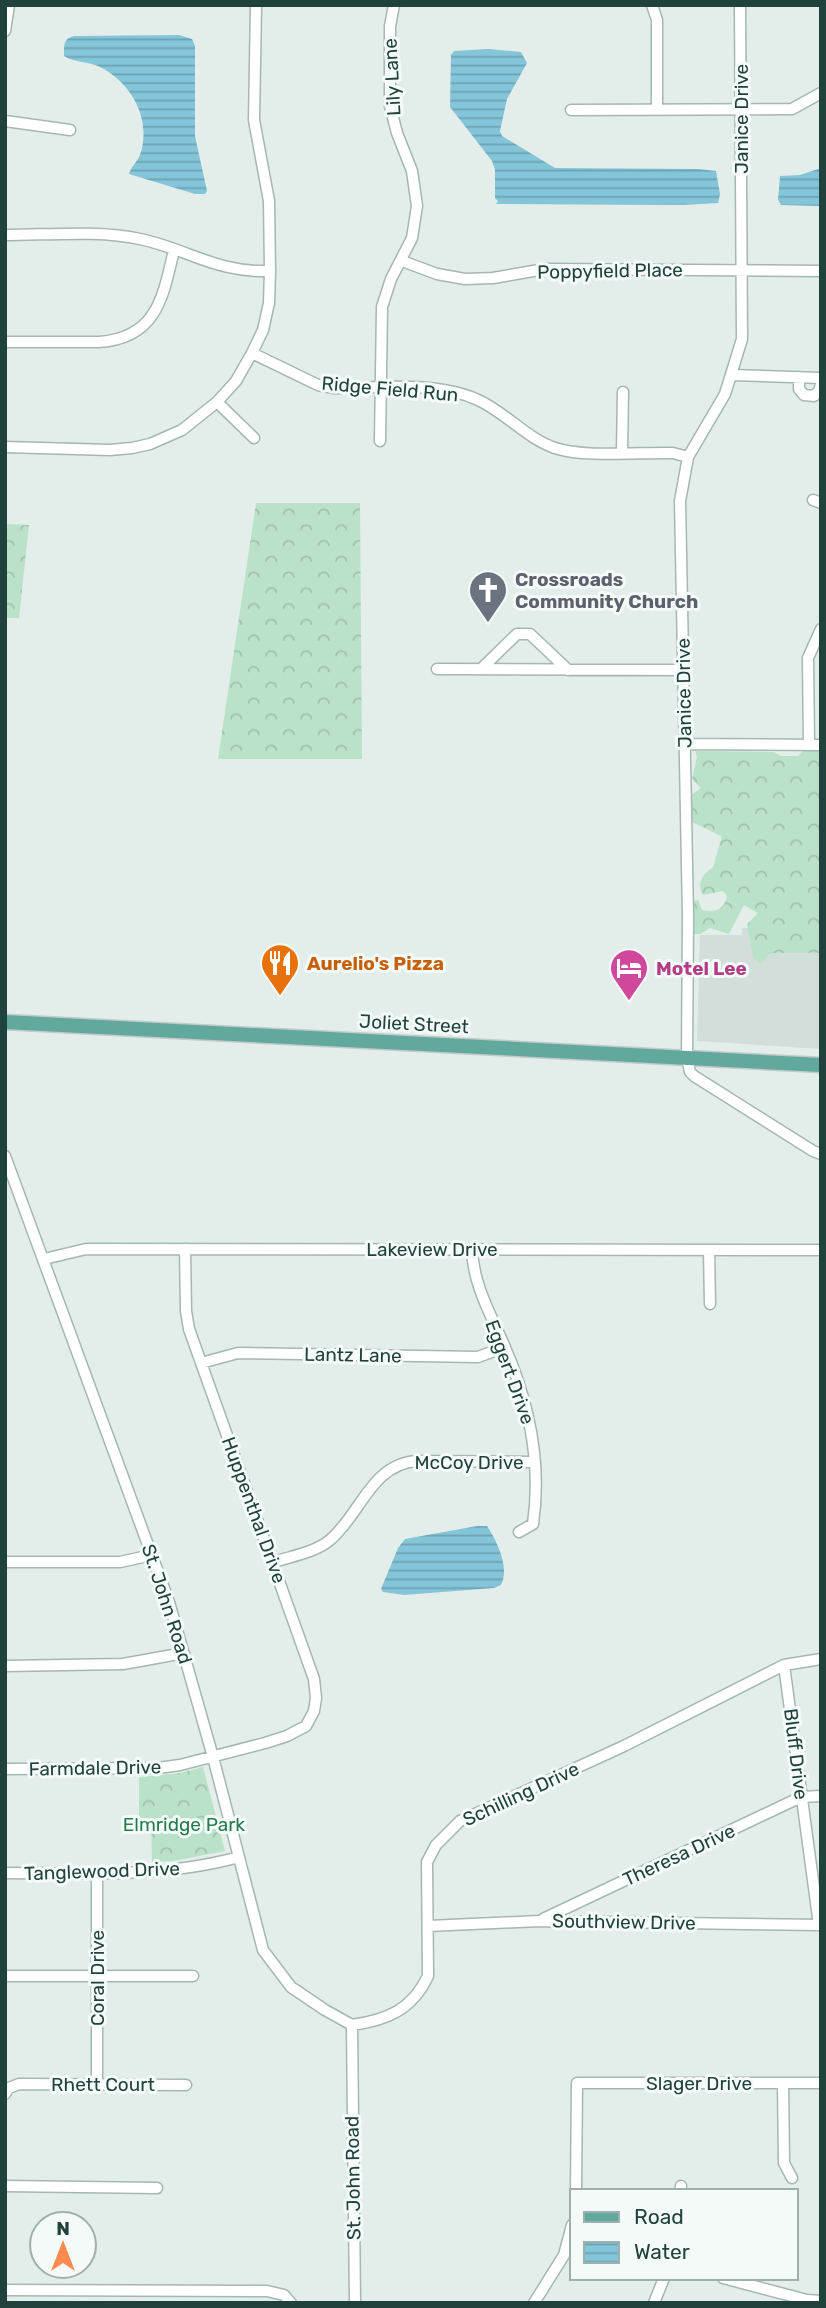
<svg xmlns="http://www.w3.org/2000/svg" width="826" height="2308" font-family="Rubik,sans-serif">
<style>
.built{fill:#d1ded9}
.forest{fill:url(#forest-crowns)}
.water{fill:url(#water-rules)}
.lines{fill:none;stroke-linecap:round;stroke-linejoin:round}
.minor-casing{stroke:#a5b7b2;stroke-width:13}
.major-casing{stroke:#c1cac8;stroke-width:17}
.minor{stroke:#fff;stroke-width:10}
.major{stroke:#62a99d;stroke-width:14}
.labels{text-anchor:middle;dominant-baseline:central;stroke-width:6;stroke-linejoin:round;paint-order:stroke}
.street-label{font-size:19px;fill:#20423c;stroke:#f4faf7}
.worship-label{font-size:19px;font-weight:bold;fill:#5b616d;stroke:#f4faf7;text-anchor:start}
.food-label{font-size:19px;font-weight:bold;fill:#c56008;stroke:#f4faf7;text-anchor:start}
.hotel-label{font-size:19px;font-weight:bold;fill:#b23c85;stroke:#f4faf7;text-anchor:start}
.park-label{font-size:19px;fill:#257d4f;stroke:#f4faf7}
</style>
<defs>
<pattern id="forest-crowns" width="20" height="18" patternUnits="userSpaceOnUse" patternTransform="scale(1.75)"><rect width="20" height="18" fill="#b9e2c8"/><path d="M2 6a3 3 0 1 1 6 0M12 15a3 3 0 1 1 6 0" fill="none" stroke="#9fc3ad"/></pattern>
<pattern id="water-rules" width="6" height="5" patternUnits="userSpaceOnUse" patternTransform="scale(1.75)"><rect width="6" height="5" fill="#85c5d9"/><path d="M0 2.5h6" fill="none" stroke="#6ca2b1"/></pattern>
</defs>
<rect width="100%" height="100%" fill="#e3eeea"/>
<path class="built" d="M742,928H748L753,958L770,953H821V1049L697,1041L700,935H742Z"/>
<path class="forest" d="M256,503H360L362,759H218Z
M5,524L29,525L19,618H5Z
M695,751L774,752L781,756H798L803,751H821V953H770L761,964L753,958L747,924L758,913L744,905L729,934L710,928L700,934H693V902L698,900L702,910C715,913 724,910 727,896L723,891L703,895C696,883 703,874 713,867L721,839V836L692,822L691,795L701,788L692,779L697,757Z
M203,1767L225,1851L173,1861L152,1862L151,1819H139V1777L180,1773Z"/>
<path class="water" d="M179,35L192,39L195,46V136L207,191L205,194H195L129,174C131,167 137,162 140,155C152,120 132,83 100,67C88,61 75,63 64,56C64,45 63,39 74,36Z
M488,49L521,52L527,63L507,99L500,131L502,136L555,168L698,169L716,171L720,194L718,203L684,205L496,204L498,201L495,198V170L492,161L450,107L451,55L454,51Z
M821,168V206L781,205L778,200L780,176L800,175Z
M477,1526H487C497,1541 510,1568 501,1585L494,1588L404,1595L383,1592L381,1589L398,1548L405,1539Z"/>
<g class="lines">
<defs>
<path id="minor" d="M652,5L657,20V110
M740,5L742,339L725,394L688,457L680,501L688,917L687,1058L690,1072L694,1076L813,1151L821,1154
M5,31L9,5
M571,110L792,109L821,93
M5,121L70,130
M5,235C48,235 99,230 140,239C188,249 216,273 270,271
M402,261L437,274L465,279L493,278L545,269L821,271
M5,342H99C157,338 163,297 174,250
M252,353L318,385L334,388C378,388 437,381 478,400C505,412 526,438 555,448C584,458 641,452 673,453L688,457
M732,375L821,378
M799,377V389L804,395L814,396L819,391L821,384
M217,402L254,438
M380,441L382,307L391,279L412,238L417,206L412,171L397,133L390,106V26L394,5
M5,447L110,450L132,448L150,444L182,430L217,402L236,381L252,353L263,330L269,303L270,271L269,201L254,120L256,5
M622,452L623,392
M813,500L821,503
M437,669L684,670
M481,669L517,634H530L568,670
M685,744L821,745
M809,745L808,658L821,629
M5,1156L169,1602L213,1757L263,1950L291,1987L325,2010L352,2025
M472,1249C473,1284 490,1313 504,1345C529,1402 542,1462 533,1524L519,1532
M709,1250L710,1304
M44,1259L86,1249L821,1250
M201,1363L238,1353L478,1357L505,1347
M5,1562H120L152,1555
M274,1562C292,1556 316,1552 330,1540C361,1514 371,1464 417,1461L535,1462
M784,1665L819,1925
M5,1666L123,1664L184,1653
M5,1769L158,1768L180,1765L265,1743L287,1736L306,1726L314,1711L316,1698L314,1679L189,1329L186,1311L185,1249
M5,1873C84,1873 163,1878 239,1857
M97,1873V2083
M543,1919L801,1797L821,1796
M428,1926L539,1921L821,1925
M5,1976H193
M352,2025C387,2020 412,2010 428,1976L427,1862L436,1845L460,1821L624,1746L784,1665L821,1659
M352,2025L355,2303
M783,2083L784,2163L792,2178
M5,2094L9,2088L19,2084L186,2085
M5,2186L157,2188
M576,2191L577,2083H821
M680,2191L681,2186
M723,2278L807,2300L821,2301
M5,2290L267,2291L284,2295L291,2303
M534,2303L564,2255L572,2225
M654,2303L664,2278"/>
<path id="major" d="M5,1022L821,1065"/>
</defs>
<use href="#minor" class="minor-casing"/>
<use href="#major" class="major-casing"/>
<use href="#minor" class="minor"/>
<use href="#major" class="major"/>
</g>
<defs>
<symbol id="church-pin" viewBox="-11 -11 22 30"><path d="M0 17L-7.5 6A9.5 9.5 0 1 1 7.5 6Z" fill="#6b7280" stroke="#f4faf7"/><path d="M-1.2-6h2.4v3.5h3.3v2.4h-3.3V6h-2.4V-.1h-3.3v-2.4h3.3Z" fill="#fff"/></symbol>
<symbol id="restaurant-pin" viewBox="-11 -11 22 30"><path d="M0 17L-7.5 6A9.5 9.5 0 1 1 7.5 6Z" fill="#e8710a" stroke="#f4faf7"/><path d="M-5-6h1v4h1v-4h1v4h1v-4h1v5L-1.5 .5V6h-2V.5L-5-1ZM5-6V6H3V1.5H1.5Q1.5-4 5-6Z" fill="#fff"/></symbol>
<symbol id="hotel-pin" viewBox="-11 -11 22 30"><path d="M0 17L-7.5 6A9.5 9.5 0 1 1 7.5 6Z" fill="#d1479c" stroke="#f4faf7"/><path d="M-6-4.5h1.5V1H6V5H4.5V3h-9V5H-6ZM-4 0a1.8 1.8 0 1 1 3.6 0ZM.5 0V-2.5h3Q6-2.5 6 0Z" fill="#fff"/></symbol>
</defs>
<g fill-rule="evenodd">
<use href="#church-pin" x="466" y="568" width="44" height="60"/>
<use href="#restaurant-pin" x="258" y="941" width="44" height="60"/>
<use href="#hotel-pin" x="607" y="946" width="44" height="60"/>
</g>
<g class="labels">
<g class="street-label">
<text transform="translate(392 77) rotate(-93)">Lily Lane</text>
<text transform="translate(741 119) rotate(-90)">Janice Drive</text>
<text transform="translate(610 271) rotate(-1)">Poppyfield Place</text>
<text transform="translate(390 389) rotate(5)">Ridge Field Run</text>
<text transform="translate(684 693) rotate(-91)">Janice Drive</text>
<text transform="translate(414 1024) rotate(3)">Joliet Street</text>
<text x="432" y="1249">Lakeview Drive</text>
<text transform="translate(353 1355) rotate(1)">Lantz Lane</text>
<text transform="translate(510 1372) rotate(70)">Eggert Drive</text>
<text x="469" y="1462">McCoy Drive</text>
<text transform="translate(254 1510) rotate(70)">Huppenthal Drive</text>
<text transform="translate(167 1604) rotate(72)">St. John Road</text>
<text transform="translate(796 1754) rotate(83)">Bluff Drive</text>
<text transform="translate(95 1768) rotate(-1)">Farmdale Drive</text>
<text transform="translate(521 1794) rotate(-25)">Schilling Drive</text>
<text transform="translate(679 1855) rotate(-25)">Theresa Drive</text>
<text transform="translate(102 1871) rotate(-2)">Tanglewood Drive</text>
<text transform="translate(624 1922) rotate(1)">Southview Drive</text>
<text transform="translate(97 1978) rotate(-90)">Coral Drive</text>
<text x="699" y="2083">Slager Drive</text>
<text x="103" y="2084">Rhett Court</text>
<text transform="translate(353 2178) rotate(-91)">St. John Road</text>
</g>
<g class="worship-label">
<text x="515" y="579">Crossroads<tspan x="515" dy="22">Community Church</tspan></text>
</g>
<g class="food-label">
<text x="307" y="963">Aurelio's Pizza</text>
</g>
<g class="hotel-label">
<text x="656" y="968">Motel Lee</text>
</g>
<g class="park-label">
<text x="184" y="1824">Elmridge Park</text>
</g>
</g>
<rect width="826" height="2308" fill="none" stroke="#20423c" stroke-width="14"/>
<rect x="570" y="2189" width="228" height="91" fill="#f4faf7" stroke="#9fb0ac" stroke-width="2"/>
<rect x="584" y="2212" width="35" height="10" fill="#62a99d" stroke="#9fb0ac" stroke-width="2"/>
<text x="634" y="2224" font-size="21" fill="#20423c">Road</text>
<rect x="584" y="2242" width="35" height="21" fill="url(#water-rules)" stroke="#9fb0ac" stroke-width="2"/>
<text x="634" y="2259" font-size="21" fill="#20423c">Water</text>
<g transform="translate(63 2245)"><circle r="33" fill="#f4faf7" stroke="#9fb0ac" stroke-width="2"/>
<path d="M0-5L12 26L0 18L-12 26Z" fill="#ff8a50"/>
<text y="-10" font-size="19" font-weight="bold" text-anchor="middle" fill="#20423c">N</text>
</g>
</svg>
